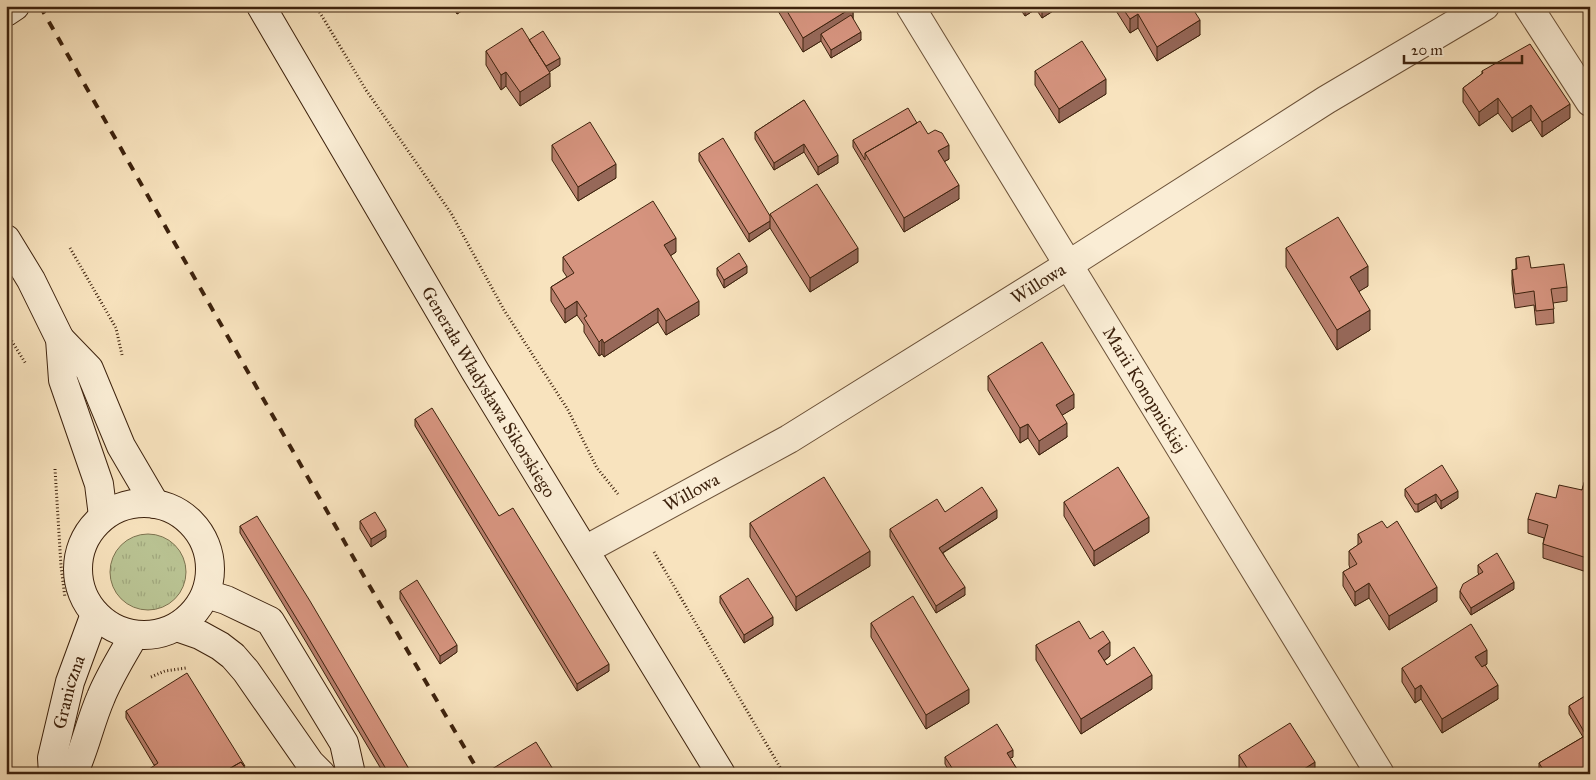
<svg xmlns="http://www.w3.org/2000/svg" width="1596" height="780" font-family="'IM FELL Great Primer',serif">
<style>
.grass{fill:url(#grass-tufts);stroke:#7c7350}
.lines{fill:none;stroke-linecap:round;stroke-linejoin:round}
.street-casing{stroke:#6c5239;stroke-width:30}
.secondary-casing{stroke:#3d220d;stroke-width:30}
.path{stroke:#3d220d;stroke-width:3;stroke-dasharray:1 2.5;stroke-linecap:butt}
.street{stroke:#faedd5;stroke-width:28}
.secondary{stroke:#faedd5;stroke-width:28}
.rail{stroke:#3d220d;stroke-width:4;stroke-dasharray:9 9;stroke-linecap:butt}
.wall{fill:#b87f6d;stroke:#3d220d}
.shaded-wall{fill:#966859;stroke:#3d220d}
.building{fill:#d6947f;stroke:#3d220d}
.labels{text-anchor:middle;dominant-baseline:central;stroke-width:5;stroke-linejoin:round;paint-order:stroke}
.street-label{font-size:18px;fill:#3d220d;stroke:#faedd5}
</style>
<defs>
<pattern id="grass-tufts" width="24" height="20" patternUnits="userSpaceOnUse" patternTransform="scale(1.25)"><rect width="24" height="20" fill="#bac494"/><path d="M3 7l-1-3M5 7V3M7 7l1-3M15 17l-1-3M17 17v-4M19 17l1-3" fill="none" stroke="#a1a87e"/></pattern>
</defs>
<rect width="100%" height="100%" fill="#f8e3be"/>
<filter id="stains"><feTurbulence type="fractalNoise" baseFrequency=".004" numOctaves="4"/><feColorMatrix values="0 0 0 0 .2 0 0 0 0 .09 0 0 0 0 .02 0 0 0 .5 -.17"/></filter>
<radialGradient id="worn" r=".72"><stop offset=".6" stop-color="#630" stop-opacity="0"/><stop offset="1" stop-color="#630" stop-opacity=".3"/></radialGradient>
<path class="grass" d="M110 572a38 38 0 1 1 76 0a38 38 0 1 1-76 0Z"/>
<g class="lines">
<defs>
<g id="street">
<path id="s1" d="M910,6L1380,774"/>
<path d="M1528,6L1590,102"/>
<path id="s2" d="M585,550L789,439L1068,265L1326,100L1485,6"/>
</g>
<g id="secondary">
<path id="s3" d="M261,6L475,371L721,774"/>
<path d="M6,12L15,6"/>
<path d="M6,239L31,280L60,339L63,380L99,484L103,516"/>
<path d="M60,339L89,369L121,446L155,504"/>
<circle cx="144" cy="569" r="66"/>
<path d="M206,594L226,600L270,621L344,743L351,774"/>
<path d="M177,627L200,635L220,646L233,656L246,671L310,763L321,774"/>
<path id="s4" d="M53,774L52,758L70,682L95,614"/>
<path d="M73,774C85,749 90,722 101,697C110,675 123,655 134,635"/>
</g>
</defs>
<use href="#street" class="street-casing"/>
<use href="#secondary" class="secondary-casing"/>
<path class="path" d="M316,6L366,90L451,213L504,310L568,410L597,468L618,494
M70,248L116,328L122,355
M6,332L26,364
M55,469L61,566L65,598
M654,552L784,774
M151,677L165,671L186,668"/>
<use href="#street" class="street"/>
<use href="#secondary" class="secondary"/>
<path class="rail" d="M40,6L369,585L480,774"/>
</g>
<path class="wall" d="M452,6H469L457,14Z
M775,6H853V19L861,40L831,58L821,41L803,52Z
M1018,6H1061L1042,18L1036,9L1025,16Z
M1113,6H1191L1200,35L1157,61L1138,28L1130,33Z
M529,40L560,65L549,72L550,87L520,106L506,86L501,90L486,65V51Z
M1035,71L1106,94L1059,123L1035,85Z
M1482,71L1570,118L1542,137L1531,120L1512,132L1498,113L1479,126L1463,102V88L1482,74Z
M804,100L838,163L818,175L804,152L774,170L755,139V132Z
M917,123L949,159L944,162L959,199L904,232L853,147V140Z
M552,145L616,178L578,201L552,160Z
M699,153L770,216V214L858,262L810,292L770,228L749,242L699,161Z
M1286,248L1368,286L1359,291L1370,330L1337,350L1286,267Z
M676,252L670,256L699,315L666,335L658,322L604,357L602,354L599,356L584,332V325L577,315L565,323L551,301V287L567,277L563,271V257Z
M1516,258L1531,268L1567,287V301L1553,303L1554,323L1536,325L1534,305L1515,308L1512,284V270L1516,269Z
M717,268L747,273L724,288L717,275Z
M988,376L1074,408L1062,415L1067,437L1039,455L1028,438L1020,443L988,390Z
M415,419L499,516L609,671L577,691L415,426Z
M1590,463V573L1543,558V544L1544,538L1528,533V519L1582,490Z
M1405,489L1458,498L1441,509L1436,501L1418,512H1415L1405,496Z
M1064,502L1149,532L1094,566L1064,516Z
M945,512L997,518L943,553L965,595L936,613L890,537V529Z
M360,521L386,537L371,547L360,529Z
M750,523L870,566L796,611L750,537Z
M240,526L412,774H384L306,642L240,533Z
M1358,534L1437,601L1389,630L1369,598L1355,606L1343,586V572L1350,568L1349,565V551L1358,545Z
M1478,565L1514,589L1471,615L1460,598V591L1479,574L1478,573Z
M400,591L457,652L440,664L400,599Z
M720,596L773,625L744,643L720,603Z
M871,623L969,703L926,729L871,637Z
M1090,639L1110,656L1104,661L1107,665L1152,689L1081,734L1036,660V645Z
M1487,664L1482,667L1498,699L1442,733L1421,699L1415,703L1402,682V668Z
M1590,693V774H1539V763L1583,737L1569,714V706Z
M126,711L245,768L154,765L126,718Z
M1239,755L1315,774H1242L1239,769Z
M945,757H1013L1010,758L1020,774H951L945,764Z"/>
<path class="shaded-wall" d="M457,6H469L457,14Z
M579,6H587L579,11Z
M1025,6H1036V9L1025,16Z
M1042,6H1061L1042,18Z
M853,7V22L821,34V41L803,52V38Z
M1138,14V28L1130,33V19Z
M1200,20V35L1157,61V47Z
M861,32V40L831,58V50Z
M560,58V65L543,76V68Z
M506,72V86L501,90V75Z
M550,73V87L520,106V92Z
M1106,79V94L1059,123V109Z
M1498,98V113L1479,126V112Z
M1570,104V118L1542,137V122Z
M1531,105V120L1512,132V118Z
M804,144V152L774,170V163Z
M949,145V159L938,165V151Z
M838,155V163L818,175V167Z
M616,164V178L578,201V187Z
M959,185V199L904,232V218Z
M770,221V228L749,242V234Z
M676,238V252L664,260V245Z
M858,248V262L810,292V278Z
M747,266V273L724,288V280Z
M1368,266V286L1350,297V277Z
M577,301V315L565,323V309Z
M699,301V315L666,335V321Z
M658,308V322L604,357V343Z
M1370,310V330L1337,350V330Z
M602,339V354L599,356V342Z
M1074,394V408L1056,419V405Z
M1067,423V437L1039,455V441Z
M1028,424V438L1020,443V428Z
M1458,491V498L1441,509V501Z
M1436,494V501L1418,512V504Z
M997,510V518L939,555V548Z
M1149,517V532L1094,566V551Z
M386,530V537L371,547V539Z
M870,551V566L796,611V597Z
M1514,582V589L1471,615V608Z
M1369,583V598L1355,606V592Z
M965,587V595L936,613V606Z
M1437,587V601L1389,630V616Z
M773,617V625L744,643V635Z
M1110,642V656L1098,665V651Z
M457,645V652L440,664V656Z
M1487,650V664L1475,671V657Z
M609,664V671L577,691V684Z
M1152,675V689L1081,734V719Z
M1421,685V699L1415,703V689Z
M1498,685V699L1442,733V719Z
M969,689V703L926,729V715Z
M1013,750V757L1007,760V753Z
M1315,762V774H1296Z"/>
<path class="building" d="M784,6H853V7L803,38Z
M1121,6H1191L1200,20L1157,47L1138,14L1130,19Z
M851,15L861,32L831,50L821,34Z
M522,28L550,73L520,92L506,72L501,75L486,51Z
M543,31L560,58L546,66L529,40Z
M1082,41L1106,79L1059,109L1035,71Z
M1530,44L1570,104L1542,122L1531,105L1512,118L1498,98L1479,112L1463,88L1483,73L1482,71Z
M804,100L838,155L818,167L804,144L774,163L755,132Z
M908,108L917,123L865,153V160L853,140Z
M920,121L928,134L935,130L942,133L949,145L938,151L959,185L904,218L865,153Z
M590,122L616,164L578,187L552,145Z
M723,138L770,216V221L749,234L699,153Z
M817,184L858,248L810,278L770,214Z
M653,201L676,238L664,245L699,301L666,321L658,308L604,343L602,339L599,342L584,318L587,316L577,301L565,309L551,287L574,273L563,257Z
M1338,217L1368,266L1350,277L1370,310L1337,330L1286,248Z
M739,253L747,266L724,280L717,268Z
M1529,256L1531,268L1564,264L1567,287L1551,289L1554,309L1536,311L1534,291L1515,294L1512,270L1517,269L1516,258Z
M1042,342L1074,394L1056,405L1067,423L1039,441L1028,424L1020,428L988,376Z
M432,408L499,516L513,508L609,664L577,684L415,419Z
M1590,463V559L1543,544L1548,525L1528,519L1536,493L1556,498L1559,485L1582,490Z
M1442,465L1458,491L1441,501L1436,494L1418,504H1415L1405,489Z
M1118,467L1149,517L1094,551L1064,502Z
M824,477L870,551L796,597L750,523Z
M982,487L997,510L939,548L965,587L936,606L890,529L937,499L945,512Z
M375,512L386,530L371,539L360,521Z
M257,516L310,601L412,774H389L306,634L240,526Z
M1382,521L1387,528L1397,521L1437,587L1389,616L1369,583L1355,592L1343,572L1357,564L1349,551L1362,542L1358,534Z
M1497,553L1514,582L1471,608L1460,591L1463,584L1483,572L1478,565Z
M748,578L773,617L744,635L720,596Z
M417,580L457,645L440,656L400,591Z
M913,596L969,689L926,715L871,623Z
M1079,621L1090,639L1103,631L1110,642L1098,651L1107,665L1134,647L1152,675L1081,719L1036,645Z
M1471,624L1487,650L1475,657L1482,667L1485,665L1498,685L1442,719L1421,685L1415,689L1402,668Z
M187,673L245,766H244L241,762L220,774H142L158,763L126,711Z
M1590,693V733L1586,735L1569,706Z
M1290,723L1315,762L1296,774H1251L1239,755Z
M997,724L1013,750L1007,753L1020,774H956L945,757Z
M1590,733V774H1546L1539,763Z
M536,742L556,774H495L492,769Z
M241,762L249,774H220Z"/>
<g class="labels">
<g class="street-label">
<text stroke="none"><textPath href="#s2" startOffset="526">Willowa</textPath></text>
<text stroke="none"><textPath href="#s1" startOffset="450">Marii Konopnickiej</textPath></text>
<text stroke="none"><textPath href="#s3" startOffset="448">Generała Władysława Sikorskiego</textPath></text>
<text stroke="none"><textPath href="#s2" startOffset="121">Willowa</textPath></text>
<text stroke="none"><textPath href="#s4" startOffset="84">Graniczna</textPath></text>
</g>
</g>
<rect width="1596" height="780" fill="none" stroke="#f8e3be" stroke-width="25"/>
<rect x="8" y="8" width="1581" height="765" fill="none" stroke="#3d220d" stroke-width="2.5"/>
<rect x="12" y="12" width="1571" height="755" fill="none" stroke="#3d220d"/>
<path d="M1404 55v8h118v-8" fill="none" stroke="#3d220d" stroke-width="2.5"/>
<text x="1411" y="55" font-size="15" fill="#3d220d" stroke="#faedd5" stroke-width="4" paint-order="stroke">20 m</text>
<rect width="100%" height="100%" filter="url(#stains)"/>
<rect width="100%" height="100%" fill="url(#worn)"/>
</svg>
